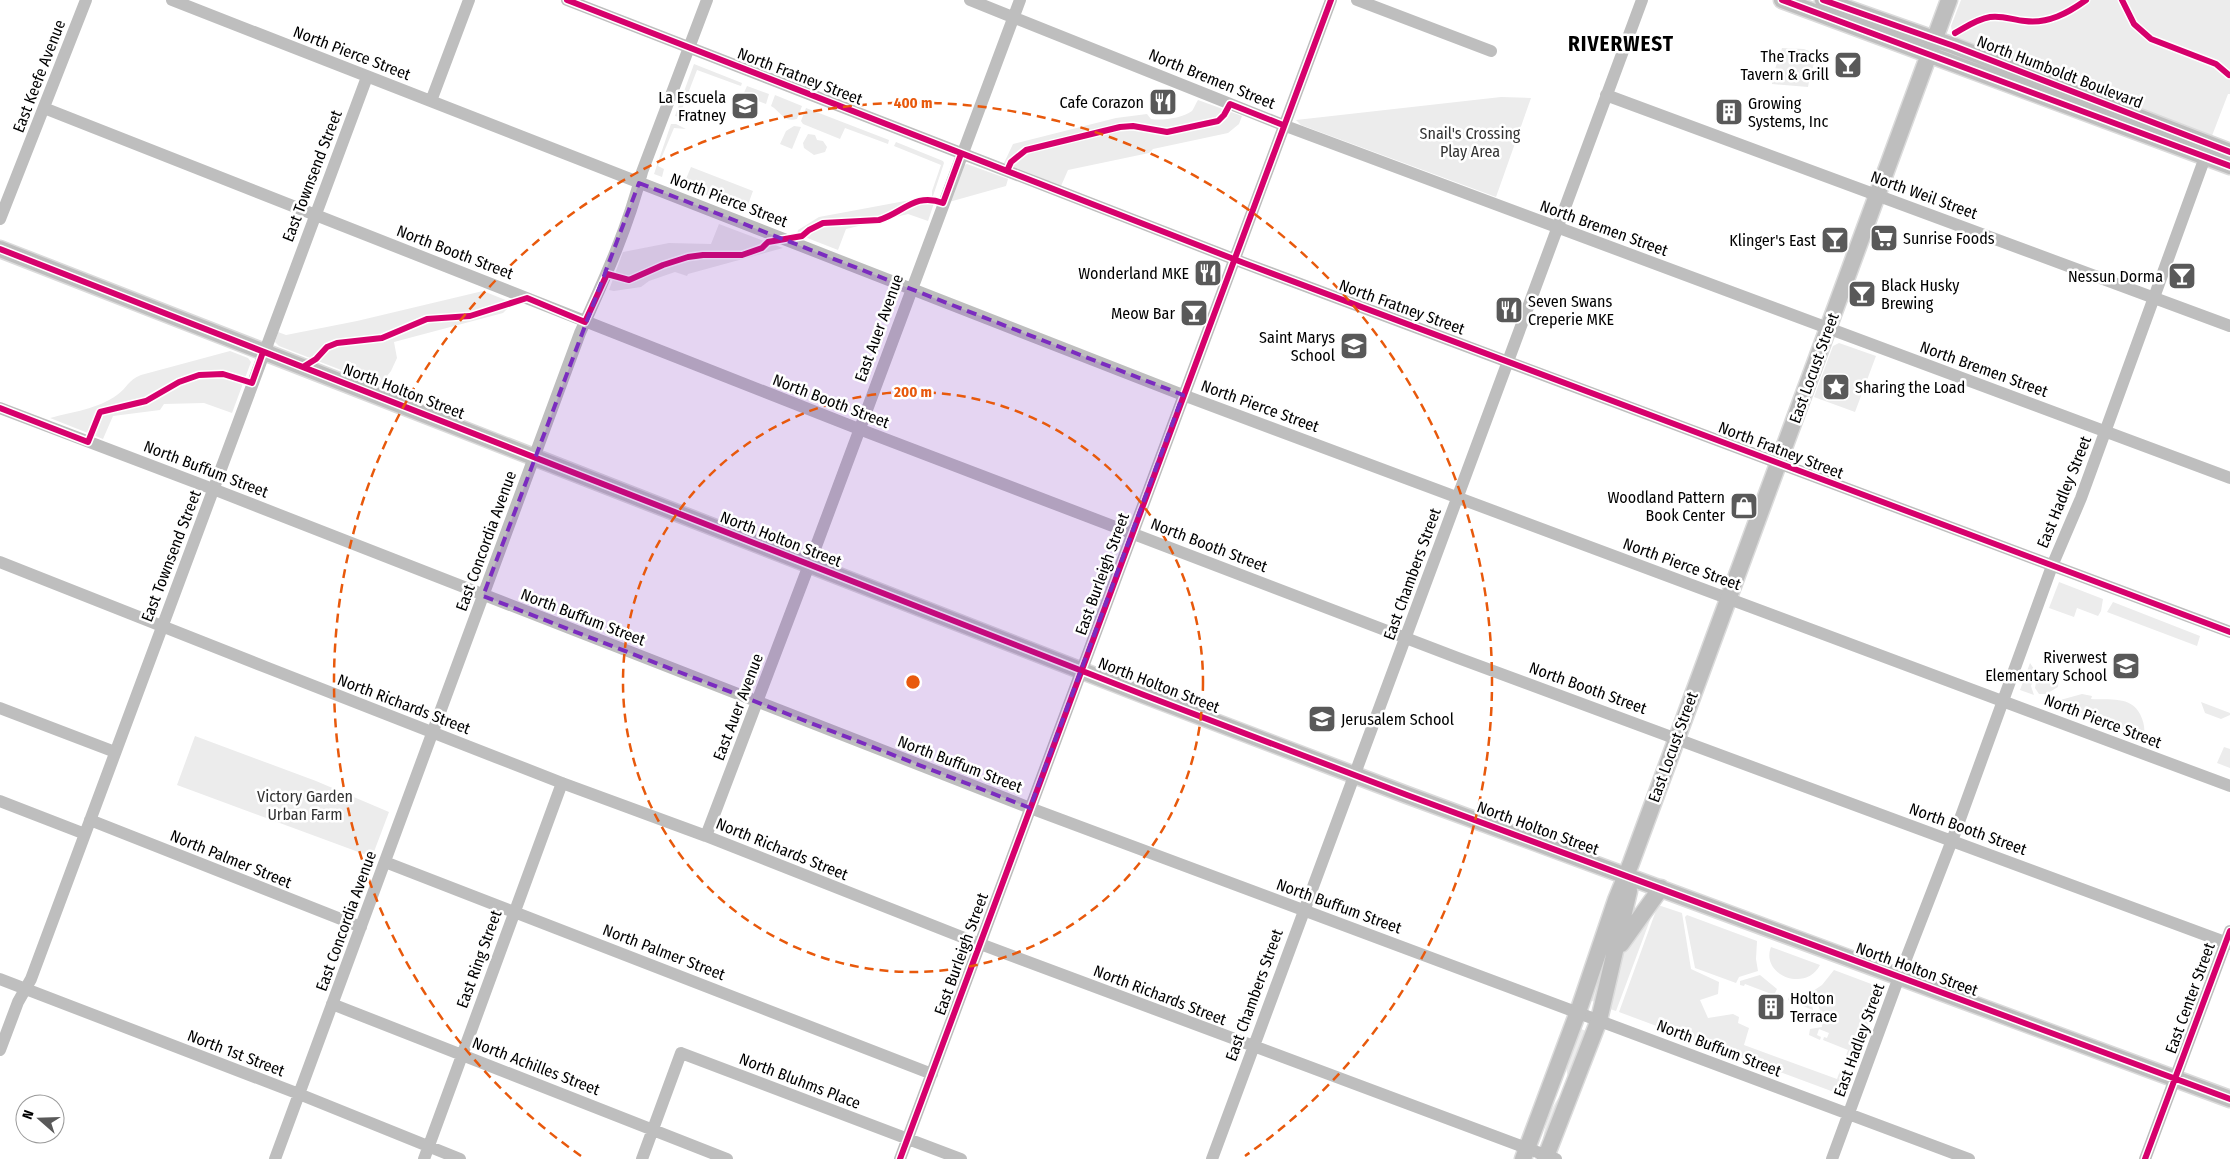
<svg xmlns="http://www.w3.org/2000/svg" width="2230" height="1159" font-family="'Fira Sans Condensed',sans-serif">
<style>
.green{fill:#ececec}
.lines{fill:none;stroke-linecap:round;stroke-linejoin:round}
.major-casing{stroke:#dbdbdb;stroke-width:19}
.minor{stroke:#bebebe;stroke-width:12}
.major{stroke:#bebebe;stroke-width:16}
.cycleway-casing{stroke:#fff;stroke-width:9}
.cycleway{stroke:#d6006c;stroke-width:6}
.marked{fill:#7b2cbf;fill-opacity:0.2;stroke:#7b2cbf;stroke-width:4;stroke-dasharray:10 6;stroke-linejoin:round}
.ring{fill:none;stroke:#e8590c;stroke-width:2.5;stroke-dasharray:9 6}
.labels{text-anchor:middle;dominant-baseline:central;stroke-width:5;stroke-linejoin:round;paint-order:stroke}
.street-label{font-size:16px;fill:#000;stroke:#fff}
.poi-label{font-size:16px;fill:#000;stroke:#fff;text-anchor:end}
.park-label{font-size:16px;fill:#333;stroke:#fff}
.district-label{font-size:21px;font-weight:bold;letter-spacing:1px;fill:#000;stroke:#fff}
.centre{fill:#e8590c;stroke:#fff;stroke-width:2.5}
.ring-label{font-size:15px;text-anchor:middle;font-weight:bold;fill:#e8590c;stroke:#fff;stroke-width:5;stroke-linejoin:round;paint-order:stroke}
</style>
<rect width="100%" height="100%" fill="#fff"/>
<path class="green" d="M1961,0H2230V94H2228L2210,141L1953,37L1951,26Z
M1782,48L1804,49L1816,54C1814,66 1810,75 1808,87L1772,84V78Z
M694,64L742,83L741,86L738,85L697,70L679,117L675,116Z
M747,86L769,94L766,104L743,95Z
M775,95L802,106L797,119C784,123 780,111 771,106Z
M1501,97L1531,98L1496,197L1301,125L1296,120Z
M1198,100L1242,116L1239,124L1228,133L1153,149L1149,153L1068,170L1061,186L1004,163L1013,144L1116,118L1147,114L1151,119C1162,121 1182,118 1192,111C1194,108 1196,103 1198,100Z
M806,108L889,140L888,144L845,128L840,139L803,124L801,121Z
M671,124H676L686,129L674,128L658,166L664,169L662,177L654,174Z
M794,126L801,127L792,149L780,144L786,131Z
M808,134L815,135L817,140L823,141L827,147L825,152L814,155L804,148L803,143Z
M896,142L943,161L944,163L933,196L936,197L928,221L908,214L846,229L838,250L797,234L798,230L819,217L932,196V191L941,165L894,146Z
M967,164L1008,179L1006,186L949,202L964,165Z
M691,167L753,191L746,210L683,186Z
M719,224L783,248L688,274L687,276L675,272L649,281L641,287L614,291L609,290L623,252L669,243L711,244Z
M483,291L513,303L503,313L394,342L397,358L391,371L380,385L279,346L275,342L278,332L286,335L357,321Z
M1839,343L1876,356L1855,412L1814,397L1833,346Z
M230,351L248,358L251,362L232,413L204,403L164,404L160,410L113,416L103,439L50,418C72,412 98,409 117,395C127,388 128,380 141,375Z
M2059,582L2103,599L2101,611L2098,616L2077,608L2074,617L2049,608Z
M2113,602L2200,636L2197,646L2107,612Z
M2030,663L2036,672L2031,686L2034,695L2020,690Z
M2052,674L2059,678L2058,687L2046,694H2039L2035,688L2036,683Z
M2082,694L2092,696L2091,699C2109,700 2131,696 2140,714C2144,722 2145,728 2144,737L2053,702Z
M2201,702L2230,713V715L2221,719L2205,713Z
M195,736L316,781L389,812L372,857L177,785Z
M2224,747L2230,749V768L2217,763Z
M1656,904L1616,1011L1610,1009L1624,952L1630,941Z
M1658,905L1682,913L1691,969L1719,982L1718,994L1700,1000L1708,1018L1733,1014L1739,1017L1738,1023L1749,1028L1744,1045L1837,1079L1840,1071L1849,1075L1842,1095L1619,1012Z
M1687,915L1757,941L1756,959L1758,971L1739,977L1736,983L1695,968L1685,917Z
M1615,916L1595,1002L1592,1001V996Z
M1771,947L1820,965C1806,993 1760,975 1771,947Z
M1834,970L1882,988L1852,1064L1844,1061L1848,1050L1823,1040L1824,1037L1827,1038L1829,1033L1819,1029L1817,1035L1821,1037L1820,1040L1809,1035L1810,1029L1822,1027L1820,1010L1813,991L1822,985Z
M1760,975L1777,989L1774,995L1745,984L1744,986L1740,985V981Z
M1790,994H1810L1813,1010L1788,1000Z
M1581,1029L1586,1031V1038L1568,1076C1563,1063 1571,1040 1581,1029Z
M1561,1095H1563L1546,1140L1543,1139C1545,1124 1551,1106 1561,1095Z"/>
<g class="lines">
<defs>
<path id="major" d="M1782,0L2230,166
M1823,0L1954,46L2230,152
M0,249L1144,695L1407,795L2230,1099
M1621,944L1661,888
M1523,1159L1578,1012L1616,900L1631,863L1949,0
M1545,1159L1599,1020L1629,891L1628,885"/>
</defs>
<use href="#major" class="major-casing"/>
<path class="minor" d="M172,0L1183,395L2230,786
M567,0L1244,263L2230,632
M970,0L1283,125L2230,478
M1357,0L1491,51
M1606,95L2230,326
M431,101L469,0
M44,108L859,429L1458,658L2230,944
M0,219L86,0
M0,408L213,489L1030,808L1969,1159
M0,562L268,668L562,783L706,836L967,939L1556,1159
M0,708L115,752
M0,801L85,834
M90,820L361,927
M706,836L809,565L1020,0
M385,862L932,1074
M0,979L299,1094L460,1159
M332,1004L727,1159
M0,1050L18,1002L31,979L367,77
M275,1159L580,333C604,280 628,228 642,172L707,0
M424,1159L562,783
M642,1159L681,1053L961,1159
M900,1159L1331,0
M1212,1159L1642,0
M1832,1159L1899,977L1956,830L2052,566L2081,498L2208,149
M2145,1159L2230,931"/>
<use href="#major" class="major"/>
<defs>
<path id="cycleway" d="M567,0L1244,263L2230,632
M1782,0L2230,166
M1823,0L1954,46L2230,152
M2122,0L2134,24L2151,39L2216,64L2229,75
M1955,33C1966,27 1977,19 1990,17C2002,15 2013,20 2025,21C2048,24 2068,13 2086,0
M1007,171L1011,162L1026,150L1120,127L1133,126L1167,132L1218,121L1224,115L1230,104L1283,125
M0,249L1144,695L1407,795L2230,1099
M303,367L316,359L327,347L337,343L382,338L427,319L470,316L527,298L585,322L607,274L629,280L663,265L688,257L703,255H742L762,248L768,242L802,236L809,230L823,223L879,220C903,213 915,192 943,203L961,154
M0,408L88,442L100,412L146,401L179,382L199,375L223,374L252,383L263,352
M900,1159L1331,0
M2145,1159L2230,931"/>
</defs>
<use href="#cycleway" class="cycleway-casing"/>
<use href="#cycleway" class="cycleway"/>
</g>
<path class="marked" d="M639,183L1183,395L1030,808L483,596Z"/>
<g class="ring">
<circle cx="913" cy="682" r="290"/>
<path d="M581 1156A579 579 0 1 1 1245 1156"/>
</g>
<defs>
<symbol id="bar-square" viewBox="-11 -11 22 22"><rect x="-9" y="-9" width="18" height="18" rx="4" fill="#595959" stroke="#fff"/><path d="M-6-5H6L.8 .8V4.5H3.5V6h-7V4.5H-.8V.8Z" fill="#fff"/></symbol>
<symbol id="restaurant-square" viewBox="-11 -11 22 22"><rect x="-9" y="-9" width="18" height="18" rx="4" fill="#595959" stroke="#fff"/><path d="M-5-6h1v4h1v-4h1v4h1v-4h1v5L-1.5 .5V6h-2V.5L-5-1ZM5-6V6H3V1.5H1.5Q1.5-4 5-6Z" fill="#fff"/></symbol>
<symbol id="school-square" viewBox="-11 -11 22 22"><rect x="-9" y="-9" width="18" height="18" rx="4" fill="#595959" stroke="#fff"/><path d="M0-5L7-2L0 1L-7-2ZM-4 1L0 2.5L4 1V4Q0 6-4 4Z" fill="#fff"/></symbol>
<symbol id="building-square" viewBox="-11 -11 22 22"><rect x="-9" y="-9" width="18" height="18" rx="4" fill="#595959" stroke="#fff"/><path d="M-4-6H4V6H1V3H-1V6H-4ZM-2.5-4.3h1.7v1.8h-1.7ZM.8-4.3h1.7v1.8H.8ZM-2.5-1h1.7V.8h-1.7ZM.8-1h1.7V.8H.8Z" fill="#fff"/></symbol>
<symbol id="supermarket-square" viewBox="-11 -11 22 22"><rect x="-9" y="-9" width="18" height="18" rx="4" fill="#595959" stroke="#fff"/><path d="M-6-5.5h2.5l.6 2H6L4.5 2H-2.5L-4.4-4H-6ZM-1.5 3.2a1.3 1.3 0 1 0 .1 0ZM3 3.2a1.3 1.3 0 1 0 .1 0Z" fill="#fff"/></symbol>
<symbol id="sight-square" viewBox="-11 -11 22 22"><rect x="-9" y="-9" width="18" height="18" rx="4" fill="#595959" stroke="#fff"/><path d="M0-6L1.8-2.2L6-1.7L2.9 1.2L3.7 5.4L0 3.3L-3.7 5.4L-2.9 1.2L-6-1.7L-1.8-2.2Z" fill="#fff"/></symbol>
<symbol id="shop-square" viewBox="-11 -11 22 22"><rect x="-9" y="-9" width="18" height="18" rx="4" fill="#595959" stroke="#fff"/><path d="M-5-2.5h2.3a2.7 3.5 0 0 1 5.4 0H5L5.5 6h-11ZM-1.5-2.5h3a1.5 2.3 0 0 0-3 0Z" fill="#fff"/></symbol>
</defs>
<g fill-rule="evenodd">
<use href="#bar-square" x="1832" y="49" width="32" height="32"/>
<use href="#restaurant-square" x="1147" y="86" width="32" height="32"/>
<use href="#school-square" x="729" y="90" width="32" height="32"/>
<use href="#building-square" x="1713" y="96" width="32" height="32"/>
<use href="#supermarket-square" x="1868" y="222" width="32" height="32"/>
<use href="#bar-square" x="1819" y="224" width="32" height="32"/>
<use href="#restaurant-square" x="1192" y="257" width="32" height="32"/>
<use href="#bar-square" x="2166" y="260" width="32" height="32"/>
<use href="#bar-square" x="1846" y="278" width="32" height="32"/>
<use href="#restaurant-square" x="1493" y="294" width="32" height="32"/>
<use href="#bar-square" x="1178" y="297" width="32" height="32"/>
<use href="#school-square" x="1338" y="330" width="32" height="32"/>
<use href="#sight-square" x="1820" y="371" width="32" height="32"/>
<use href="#shop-square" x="1728" y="490" width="32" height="32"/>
<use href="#school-square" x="2110" y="650" width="32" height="32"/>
<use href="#school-square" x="1306" y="703" width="32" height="32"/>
<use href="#building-square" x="1755" y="991" width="32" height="32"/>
</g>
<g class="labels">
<g class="street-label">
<text transform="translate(352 53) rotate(21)">North Pierce Street</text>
<text transform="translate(2060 72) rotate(21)">North Humboldt Boulevard</text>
<text transform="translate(39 76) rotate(-69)">East Keefe Avenue</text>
<text transform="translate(800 76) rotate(21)">North Fratney Street</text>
<text transform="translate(1212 79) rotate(22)">North Bremen Street</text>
<text transform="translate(312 176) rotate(-69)">East Townsend Street</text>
<text transform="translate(1924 195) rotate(20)">North Weil Street</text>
<text transform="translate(729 200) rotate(21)">North Pierce Street</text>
<text transform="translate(1604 228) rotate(20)">North Bremen Street</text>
<text transform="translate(455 252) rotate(21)">North Booth Street</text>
<text transform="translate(1402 307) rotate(20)">North Fratney Street</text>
<text transform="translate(879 328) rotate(-70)">East Auer Avenue</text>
<text transform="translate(1814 368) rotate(-70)">East Locust Street</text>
<text transform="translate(1984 369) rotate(20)">North Bremen Street</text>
<text transform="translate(404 391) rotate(21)">North Holton Street</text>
<text transform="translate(831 401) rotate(21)">North Booth Street</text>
<text transform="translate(1260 406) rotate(20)">North Pierce Street</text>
<text transform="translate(1781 450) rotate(21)">North Fratney Street</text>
<text transform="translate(206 469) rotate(21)">North Buffum Street</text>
<text transform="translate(2064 492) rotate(-68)">East Hadley Street</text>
<text transform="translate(781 539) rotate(21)">North Holton Street</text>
<text transform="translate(486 541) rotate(-70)">East Concordia Avenue</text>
<text transform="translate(1209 545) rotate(21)">North Booth Street</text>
<text transform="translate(171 556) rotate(-69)">East Townsend Street</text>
<text transform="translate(1682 564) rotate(20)">North Pierce Street</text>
<text transform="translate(1102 574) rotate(-70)">East Burleigh Street</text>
<text transform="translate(1412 574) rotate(-70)">East Chambers Street</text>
<text transform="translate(583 617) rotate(21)">North Buffum Street</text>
<text transform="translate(1159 685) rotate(21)">North Holton Street</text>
<text transform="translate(1588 688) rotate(20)">North Booth Street</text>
<text transform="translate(404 704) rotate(21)">North Richards Street</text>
<text transform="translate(738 707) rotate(-69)">East Auer Avenue</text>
<text transform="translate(2103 721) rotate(21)">North Pierce Street</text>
<text transform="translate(1673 747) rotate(-70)">East Locust Street</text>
<text transform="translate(960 764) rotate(21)">North Buffum Street</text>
<text transform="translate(1538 828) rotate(20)">North Holton Street</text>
<text transform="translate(1968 829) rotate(20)">North Booth Street</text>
<text transform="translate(782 849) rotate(22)">North Richards Street</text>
<text transform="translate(231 859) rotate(22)">North Palmer Street</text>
<text transform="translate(1339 906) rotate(20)">North Buffum Street</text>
<text transform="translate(346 921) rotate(-70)">East Concordia Avenue</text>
<text transform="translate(664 952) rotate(21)">North Palmer Street</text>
<text transform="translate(961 954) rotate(-70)">East Burleigh Street</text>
<text transform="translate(479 959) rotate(-70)">East Ring Street</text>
<text transform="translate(1917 969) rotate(20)">North Holton Street</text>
<text transform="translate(1160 995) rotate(21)">North Richards Street</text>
<text transform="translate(1254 995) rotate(-70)">East Chambers Street</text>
<text transform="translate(2190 998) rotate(-70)">East Center Street</text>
<text transform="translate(1859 1040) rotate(-70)">East Hadley Street</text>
<text transform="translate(1719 1048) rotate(21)">North Buffum Street</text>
<text transform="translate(236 1053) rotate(21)">North 1st Street</text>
<text transform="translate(536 1066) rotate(21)">North Achilles Street</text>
<text transform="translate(800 1081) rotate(21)">North Bluhms Place</text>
</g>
<g class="poi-label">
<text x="1829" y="56">The Tracks<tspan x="1829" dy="18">Tavern &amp; Grill</tspan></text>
<text x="726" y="97">La Escuela<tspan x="726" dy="18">Fratney</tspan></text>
<text x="1144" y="102">Cafe Corazon</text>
<text x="1748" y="103" text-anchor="start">Growing<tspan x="1748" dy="18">Systems, Inc</tspan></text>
<text x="1903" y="238" text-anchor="start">Sunrise Foods</text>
<text x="1816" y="240">Klinger's East</text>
<text x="1189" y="273">Wonderland MKE</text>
<text x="2163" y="276">Nessun Dorma</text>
<text x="1881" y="285" text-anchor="start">Black Husky<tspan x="1881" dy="18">Brewing</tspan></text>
<text x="1528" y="301" text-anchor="start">Seven Swans<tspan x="1528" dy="18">Creperie MKE</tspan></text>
<text x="1175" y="313">Meow Bar</text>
<text x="1335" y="337">Saint Marys<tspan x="1335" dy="18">School</tspan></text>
<text x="1855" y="387" text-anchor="start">Sharing the Load</text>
<text x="1725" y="497">Woodland Pattern<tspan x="1725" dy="18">Book Center</tspan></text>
<text x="2107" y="657">Riverwest<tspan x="2107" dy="18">Elementary School</tspan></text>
<text x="1341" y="719" text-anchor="start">Jerusalem School</text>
<text x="1790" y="998" text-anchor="start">Holton<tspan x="1790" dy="18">Terrace</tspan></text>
</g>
<g class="park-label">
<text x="1470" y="133">Snail's Crossing<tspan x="1470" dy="18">Play Area</tspan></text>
<text x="305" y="796">Victory Garden<tspan x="305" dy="18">Urban Farm</tspan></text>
</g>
<g class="district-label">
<text x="1621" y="44">RIVERWEST</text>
</g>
</g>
<circle cx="913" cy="682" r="8" class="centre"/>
<g class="ring-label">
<text x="913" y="108">400 m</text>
<text x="913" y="397">200 m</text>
</g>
<g transform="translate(40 1119) rotate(290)"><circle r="24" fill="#ffffff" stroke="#999999"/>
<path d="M0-4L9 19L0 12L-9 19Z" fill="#595959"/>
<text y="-8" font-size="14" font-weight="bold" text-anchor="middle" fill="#000000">N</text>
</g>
</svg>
